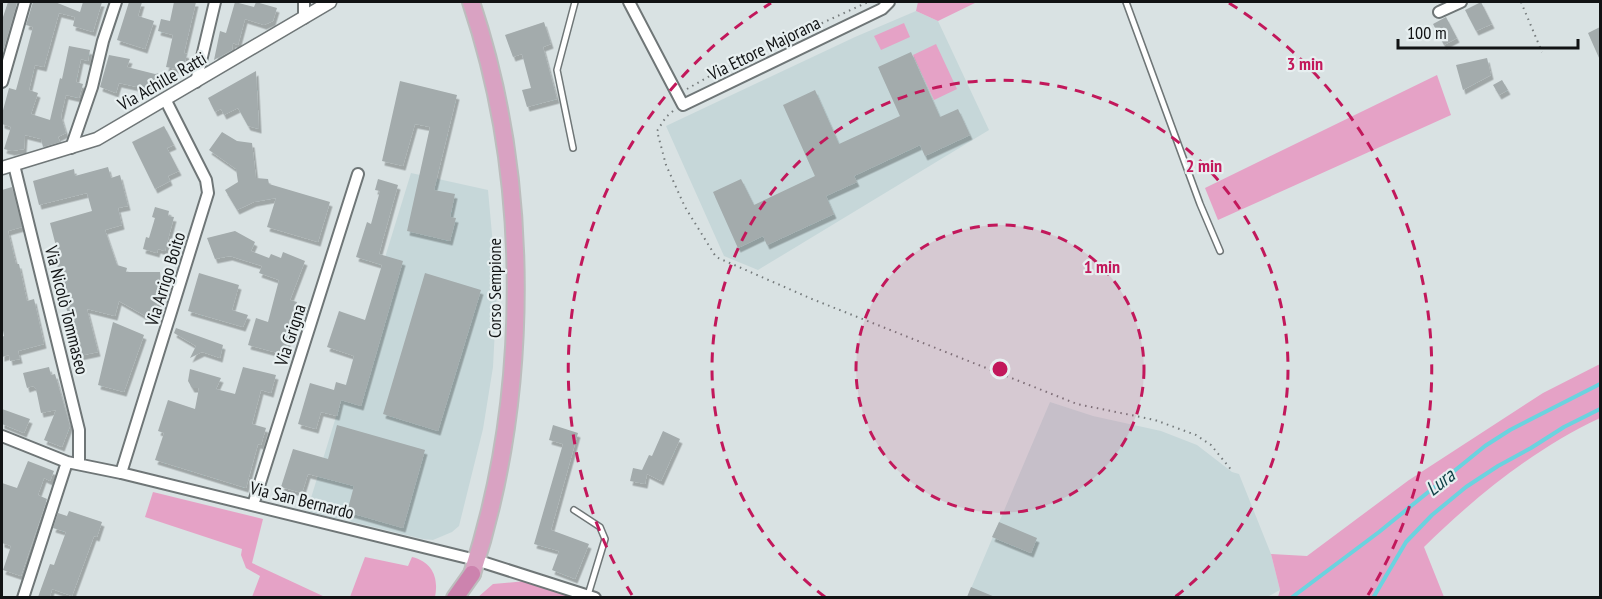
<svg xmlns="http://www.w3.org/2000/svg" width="1602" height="599" font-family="'PT Sans Narrow',sans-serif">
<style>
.built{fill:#c6d7d9}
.green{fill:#e5a2c6}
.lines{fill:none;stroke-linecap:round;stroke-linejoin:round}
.stream{stroke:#6bd3df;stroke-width:4}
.building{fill:#a3abac;filter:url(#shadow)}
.service-casing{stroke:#6f7677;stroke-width:8}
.minor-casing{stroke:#6f7677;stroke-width:14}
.tertiary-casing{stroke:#6f7677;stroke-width:15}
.primary-casing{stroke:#bcbdbd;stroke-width:20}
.trunk-casing{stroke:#bcbdbd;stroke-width:20}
.path{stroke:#757b7c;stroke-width:2;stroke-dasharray:1.5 4.5;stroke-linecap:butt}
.service{stroke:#fff;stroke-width:5}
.minor{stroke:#fff;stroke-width:10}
.tertiary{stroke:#fff;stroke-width:12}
.primary{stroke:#d9a2c2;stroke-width:16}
.trunk{stroke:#cc83ae;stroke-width:16}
.ring{fill:none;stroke:#c2185b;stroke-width:3;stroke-dasharray:10 8}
.labels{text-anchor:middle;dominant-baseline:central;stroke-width:4.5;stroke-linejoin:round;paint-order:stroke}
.street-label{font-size:18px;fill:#111314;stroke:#e7eff0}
.water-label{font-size:20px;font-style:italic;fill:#104147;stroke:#e7eff0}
.centre{fill:#c2185b;stroke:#e7eff0;stroke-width:3}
.ring-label{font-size:18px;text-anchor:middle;font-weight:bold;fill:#c2185b;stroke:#e7eff0;stroke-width:4.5;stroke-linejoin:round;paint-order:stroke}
</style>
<defs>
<filter id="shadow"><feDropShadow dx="2.5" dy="4.5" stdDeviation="0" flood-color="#0004"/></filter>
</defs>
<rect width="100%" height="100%" fill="#d9e2e3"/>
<path class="built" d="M916,11L938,21L989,130L758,270L724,256L666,126L855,37Z
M411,173L488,190L497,290L493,367L483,429L459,526L452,532L433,540L423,539L307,511Z
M1050,402L1093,416L1161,431L1197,445L1232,472L1239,474L1271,554L1280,590L1269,596L1258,598H967Z"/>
<path class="green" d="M918,2H977L938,21L916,11Z
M904,23L910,37L881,50L874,36Z
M936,44L957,89L934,100L913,55Z
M1437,75L1451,115L1218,220L1205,188Z
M1600,364V418C1534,449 1476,496 1424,547L1444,597H1278L1280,590L1271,554L1307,556L1409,480L1543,393Z
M153,492L263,519L252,563L325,597H252L260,576L246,568L241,555L242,549L145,517Z
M365,557L408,566L412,557C432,562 439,577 435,597H350Z
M526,581L576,597L477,598L493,584Z"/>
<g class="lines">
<path class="stream" d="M1291,598L1379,532L1485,446L1510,430L1600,384
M1373,598L1406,542L1432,515L1466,487L1498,466L1531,448L1564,427L1600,409"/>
</g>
<path class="building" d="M8,2L17,3L3,52L2,20Z
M33,2H55L80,12L83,2H102L93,32L73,26L75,17L59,13L44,67L35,65L29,90L38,93L31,114L50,120L60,78L62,79L69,46L90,50L88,61L81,59L76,82L83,84L79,98L66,95L61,116L66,133L58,137L60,142L43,147L41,139L25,135L24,149L12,151L4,149L11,127L2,124V114L9,88L16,90L33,27L26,25Z
M129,2H142L138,16L154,21L145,49L117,40Z
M174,2H196L184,53L187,54L183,70L166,67L173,35L158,31L161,19L170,21Z
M235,2L254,7L256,2L277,8L273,21L264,25L245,19L238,45L233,43L232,50L214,60L220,31L226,33Z
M1481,2L1492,24L1476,31L1465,10Z
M1446,17L1457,38L1444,45L1433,24Z
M544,22L551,44L543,47L557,99L527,107L522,90L531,88L522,54L513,57L505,35Z
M1600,27V60L1588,33Z
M911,52L940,117L958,109L970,135L925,156L920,145L854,176L857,182L826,196L834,214L767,245L763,236L738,248L713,192L741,179L754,205L815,176L783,105L815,90L839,144L900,116L878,67Z
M109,55L130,59L127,67L155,74L165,72L166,81L146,89L119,83L116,93L100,87Z
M1487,58L1491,75L1463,90L1456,65Z
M256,71L259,129L248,126L238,108L224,115L221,109L215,112L208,98Z
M1502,80L1508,90L1499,95L1493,85Z
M400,81L457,95L434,190L455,194L450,217L456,218L450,241L407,231L430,127L415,124L403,166L382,161Z
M164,126L174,145L167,148L179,171L168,176L170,181L155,189L132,142Z
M222,132L237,141L252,143L256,178L268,179L269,184L330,202L318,242L267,227L276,198L254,202L237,210L225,190L238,182L236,169L209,150Z
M108,167L111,178L120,175L128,206L118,208L122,225L105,230L117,265L127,268L126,272H160L162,290L160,301L147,317L119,301L115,316L87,309L98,352L79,356L65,303H68L59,267L58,268L53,251L57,250L50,223L92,211L87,193L39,205L33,181L74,169L75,176Z
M378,179L398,185L379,254L403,261L361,406L341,400L337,416L321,412L316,429L298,424L310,383L334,390L336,382L346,385L354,356L327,347L339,311L365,320L382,265L356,257L367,222L371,224L380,191L375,190Z
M12,187L22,227L8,231L16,264H19L27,301L34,299L44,344L18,351L20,359L10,361L9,355L2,357V337L4,336L2,325V190Z
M155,207L169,211L168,216L174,217L165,251L158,249L157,253L143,249L146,237L149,238L155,218L152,217Z
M235,231L255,242L251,251L269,258L271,254L281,258L283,252L305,261L290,300L297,302L285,355L248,345L256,318L268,322L279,280L259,273L262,266L230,256L215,259L207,238Z
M199,273L239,285L232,310L248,315L243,327L188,311Z
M425,273L481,290L438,431L383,414Z
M113,322L144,335L124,392L98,385Z
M176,328L223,345L220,358L202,352L190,358L196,346L174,333Z
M49,367L51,375L55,374L70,426L62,447L44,440L56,410L41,413L36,389L33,386L27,388L23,373Z
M243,367L276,375L271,393L261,390L252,424L266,428L261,445L258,444L246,488L155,460L164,433L158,431L168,400L195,409L199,388H192L188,381L190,369L221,378L216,389L235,394Z
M2,409L30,419L24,433L2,424Z
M337,425L425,450L403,528L347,512L354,486L308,474L302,493L281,487L293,449L328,459Z
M553,425L578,433L551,530L589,544L575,579L552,570L559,551L534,544L563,444L549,440Z
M663,431L680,439L661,481L647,474L645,484L630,481L633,468L642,470L649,455L652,456Z
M28,461L54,471L50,481L44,478L38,495L47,499L21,576L3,570L11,546L2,543V483L17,488Z
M69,511L102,522L97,537L94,536L72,596L52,589L50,597H38L50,564L54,565L66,532L53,528L58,513L67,516Z
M999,522L1037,538L1031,553L992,537Z
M971,587L995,597H967Z"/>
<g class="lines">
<defs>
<path id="service" d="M1126,2L1200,204L1220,251
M573,148L557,70L575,2
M574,510L600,527L605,539L588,595"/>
<path id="minor" d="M629,2L683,105L882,9L889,2
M1439,12L1461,2
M304,18V2
M2,82L25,2
M196,82L215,2
M71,148L92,87L103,41L116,2
M14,165L79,430V464
M2,436L67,462L121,473L476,560L595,598
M121,473L208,193L206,180L165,99
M253,505L358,174
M23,598L67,462"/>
<path id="tertiary" d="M2,168L97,139L330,2"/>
<path id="primary" d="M471,2C531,180 530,396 472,574"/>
<path id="trunk" d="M455,598L472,574"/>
</defs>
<use href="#service" class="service-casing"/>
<use href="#minor" class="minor-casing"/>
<use href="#tertiary" class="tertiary-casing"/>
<use href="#primary" class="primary-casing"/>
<use href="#trunk" class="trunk-casing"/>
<path class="path" d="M1521,2L1542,52
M687,89L720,70L868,2
M673,111L666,117L657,131L666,165L685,207L716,257L812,299L1077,404L1155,420L1196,435L1211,445L1233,472"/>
<use href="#service" class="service"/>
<use href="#minor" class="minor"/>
<use href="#tertiary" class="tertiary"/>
<use href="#primary" class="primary"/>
<use href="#trunk" class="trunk"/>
</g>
<circle cx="1000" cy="369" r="144" fill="#c2185b" fill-opacity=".12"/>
<g class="ring">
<circle cx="1000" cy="369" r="144"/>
<path d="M825 597A288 288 0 1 1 1175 597"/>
<path d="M632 595A432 432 0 0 1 771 3M1229 3A432 432 0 0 1 1368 595"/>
</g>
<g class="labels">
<g class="street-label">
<text transform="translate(764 48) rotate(-26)">Via Ettore Majorana</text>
<text transform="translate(162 81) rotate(-30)">Via Achille Ratti</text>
<text transform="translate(165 279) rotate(-73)">Via Arrigo Boito</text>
<text transform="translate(494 288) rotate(-90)">Corso Sempione</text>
<text transform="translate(67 310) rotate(76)">Via Nicolò Tommaseo</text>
<text transform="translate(290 335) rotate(-72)">Via Grigna</text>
<text transform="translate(302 500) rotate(14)">Via San Bernardo</text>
</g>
<g class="water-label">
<text transform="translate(1440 482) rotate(-38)">Lura</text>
</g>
</g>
<circle cx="1000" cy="369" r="9" class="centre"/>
<g class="ring-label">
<text x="1305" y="70">3 min</text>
<text x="1204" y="172">2 min</text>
<text x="1102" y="273">1 min</text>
</g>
<rect width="1602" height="599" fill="none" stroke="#111314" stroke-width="6"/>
<path d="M1398 39v9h180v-9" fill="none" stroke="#111314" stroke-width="3"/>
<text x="1407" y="39" font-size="18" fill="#111314" stroke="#e7eff0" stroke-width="4.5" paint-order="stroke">100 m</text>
</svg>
